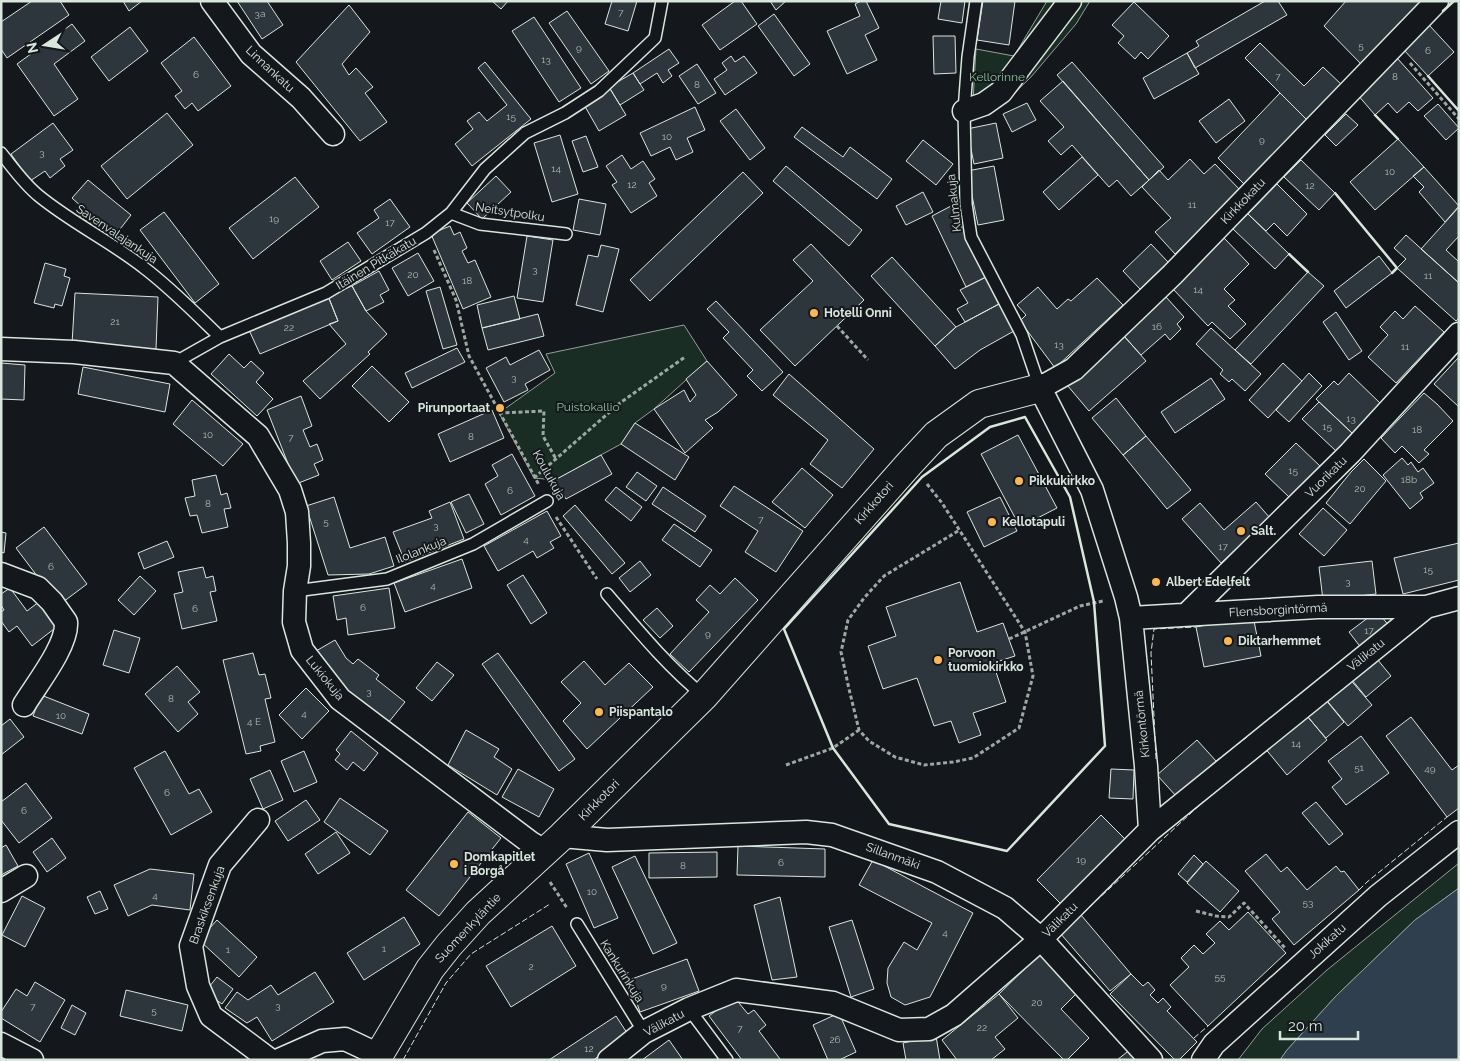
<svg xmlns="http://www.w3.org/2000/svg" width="1460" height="1061" font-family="Raleway,sans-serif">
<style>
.green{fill:#1a2d24;stroke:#939e99}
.water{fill:#2f3f4d;stroke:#939e99}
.building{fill:#2c363c;stroke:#d8e6dc}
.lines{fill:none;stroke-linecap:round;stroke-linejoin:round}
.service-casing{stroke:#d8e6dc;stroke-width:14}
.minor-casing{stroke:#d8e6dc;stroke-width:25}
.tertiary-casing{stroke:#d8e6dc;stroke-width:30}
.path{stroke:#9da8a2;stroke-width:3;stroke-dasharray:4 2.5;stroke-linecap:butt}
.service{stroke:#14181c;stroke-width:11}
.minor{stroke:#14181c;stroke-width:22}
.tertiary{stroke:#14181c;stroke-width:28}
.fence{stroke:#d8e6dc;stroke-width:1;stroke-dasharray:6 2.5;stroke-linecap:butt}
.wall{stroke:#d8e6dc;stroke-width:2.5}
.poi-dot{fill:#ffb74d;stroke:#14181c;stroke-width:2}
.labels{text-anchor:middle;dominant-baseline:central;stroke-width:4;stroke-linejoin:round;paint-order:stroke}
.number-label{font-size:10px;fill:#adbab4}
.street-label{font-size:12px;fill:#d8e6dc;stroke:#14181c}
.park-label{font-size:12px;fill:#8ac095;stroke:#14181c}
.poi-label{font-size:12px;font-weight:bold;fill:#d8e6dc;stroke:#14181c;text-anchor:start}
</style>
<rect width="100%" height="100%" fill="#14181c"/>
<path class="green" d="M1047,1H1090L1076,24L1031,77L1000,107L972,119L976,49L1014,56Z
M684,325L707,361L654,409L635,423L621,444L555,480L534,478L499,413L555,373L546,354Z
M1459,863V888L1415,920L1336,996L1287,1050L1280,1060H1238L1262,1029L1327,970Z"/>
<path class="water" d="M1459,888V1060H1280L1287,1050L1336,996L1415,920Z"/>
<path class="building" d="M32,1H60L69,15L7,58L1,49V22Z
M123,1H142L129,11Z
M237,1H267L283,25L262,39Z
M492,1H508L501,9Z
M612,1H637L628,31L605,24Z
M735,1H741L757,24L720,50L702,25Z
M770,1H786L776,10Z
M861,1H866L879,28L865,35L877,60L847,74L827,31L860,16L855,4Z
M941,1H965L962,23L938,19Z
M983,1H1015L1009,45L977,40Z
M1265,1H1278L1287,15L1195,68L1187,53L1199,46L1196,41Z
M1346,1H1421L1362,65L1324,26Z
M1134,2L1169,36L1148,59L1141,52L1135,59L1118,43L1124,36L1112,25Z
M349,5L370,32L342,64L349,75L356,68L373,87L365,93L387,122L360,141L296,62Z
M567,11L609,71L591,84L549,23Z
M774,14L810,64L794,76L758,26Z
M534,17L581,88L559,102L512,31Z
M72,24L85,41L54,64L78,99L54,116L17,64Z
M1429,25L1454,52L1428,76L1403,49Z
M130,27L148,51L109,81L91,57Z
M933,36H955L956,73L934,74Z
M194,37L231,86L198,111L192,103L185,109L175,96L182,91L161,63Z
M1260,43L1304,86L1323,67L1342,85L1307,120L1245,58Z
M669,49L679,63L668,70L672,76L663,83L657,73L640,84L633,73Z
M1187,53L1199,74L1154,99L1143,78Z
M731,56L735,62L744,56L757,73L725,95L714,79L727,70L722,63Z
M1397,58L1433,98L1418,111L1409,102L1397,113L1388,103L1375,115L1357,94Z
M485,62L531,119L472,166L455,144L473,129L467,121L479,112L487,121L507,105L478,68Z
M1072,62L1164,167L1149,180L1057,75Z
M697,64L716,93L698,104L679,76Z
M633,73L644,90L620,105L609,87Z
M1063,81L1149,180L1131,196L1117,180L1109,187L1072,145L1061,155L1048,141L1064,127L1040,101Z
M609,87L626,115L599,131L583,103Z
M1280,93L1307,120L1244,184L1218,158Z
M1229,99L1245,121L1216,143L1199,121Z
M1027,103L1036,120L1012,132L1003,114Z
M1438,104L1459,128L1446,140L1424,116Z
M695,107L705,130L687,138L693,152L676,160L670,147L651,156L640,133Z
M736,109L765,148L750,160L720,121Z
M167,113L193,145L127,199L101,166Z
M1346,114L1358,125L1336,146L1325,135Z
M53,123L73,150L60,159L65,166L50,178L45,171L30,181L11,154Z
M996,123L1003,158L974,164L967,129Z
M802,127L843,157L850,147L892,179L877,199L794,137Z
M560,135L578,194L552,202L534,143Z
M586,136L598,167L583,172L572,141Z
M1398,139L1424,167L1375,210L1350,182Z
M923,140L953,164L936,185L906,161Z
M622,155L631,169L643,161L655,179L649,183L657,196L631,213L612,185L617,182L606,166Z
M1082,157L1098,175L1059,210L1043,192Z
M1190,159L1204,174L1215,164L1240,190L1175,254L1155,232L1171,218L1142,187L1159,170L1168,180Z
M1301,160L1335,193L1319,210L1284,177Z
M786,166L862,230L849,246L773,181Z
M994,166L1004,220L978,225L967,171Z
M1424,167L1459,206L1445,222L1419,192L1424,187L1413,176Z
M743,172L763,193L650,301L630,280Z
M496,176L511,192L482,219L467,203Z
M295,177L319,207L253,259L229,228Z
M88,180L131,215L117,233L108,226L101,233L78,214L83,208L72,198Z
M1277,184L1307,214L1287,236L1274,223L1266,231L1248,214Z
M923,192L933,212L906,225L896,206Z
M390,199L410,227L372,254L357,233L379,218L374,210Z
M579,199L606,204L600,235L573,230Z
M951,206L986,277L966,287L932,216Z
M1459,207V236L1446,250L1459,262V283L1421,249Z
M164,212L219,284L195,303L140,230Z
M1248,214L1289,254L1275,269L1233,229Z
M450,226L454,235L460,232L467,248L462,251L468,263L475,260L491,297L463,309L431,234Z
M1406,235L1459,283V318L1456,321L1397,268L1406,259L1394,248Z
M527,236L553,240L543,302L517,298Z
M1224,238L1249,264L1224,289L1235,300L1228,306L1246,324L1230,339L1212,322L1208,326L1173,289Z
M348,242L361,261L332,280L320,261Z
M811,244L864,300L795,366L760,330L813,281L793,260Z
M1151,244L1168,262L1140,289L1123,271Z
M601,245L619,249L603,312L576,305L588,255L598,257Z
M418,253L434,281L408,296L392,268Z
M1379,256L1392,273L1346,308L1334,291Z
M892,257L956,327L935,346L871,276Z
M45,263L66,269L64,276L70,278L62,306L55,304L54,308L34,303Z
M379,271L389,290L380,295L384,302L366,311L352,286Z
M1308,272L1324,286L1251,364L1235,350Z
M986,277L999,304L965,322L957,309L968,303L960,290Z
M1097,278L1123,305L1055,368L1020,321L1026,315L1017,305L1038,287L1057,309L1068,299L1071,301Z
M352,286L366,311L387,334L368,352L370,354L320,399L303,381L346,344L329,324L338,321L328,296Z
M440,287L457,345L443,349L426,291Z
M75,293L158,297L156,349L72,344Z
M328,296L338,321L260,354L249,330Z
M514,296L520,319L482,328L477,305Z
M1166,297L1184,317L1177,324L1181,329L1170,340L1165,334L1141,355L1124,336Z
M716,301L783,372L762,391L747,376L753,370L723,338L729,332L707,309Z
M999,304L1014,331L980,350L955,369L935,346L956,327Z
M1415,306L1444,332L1396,383L1368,357L1388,335L1380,327L1395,311L1403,319Z
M1336,312L1362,351L1349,360L1323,322Z
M538,314L544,336L488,350L482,328Z
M1211,328L1261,374L1245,391L1232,379L1229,382L1220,374L1223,370L1196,344Z
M1124,336L1146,361L1089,411L1067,385Z
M457,348L465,362L412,388L405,373Z
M539,350L550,370L525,384L528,390L504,402L486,368L506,357L510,365Z
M229,354L244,368L251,361L264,373L256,382L273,399L257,416L211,374Z
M1459,357V407L1434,384Z
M707,361L737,395L718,412L705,420L713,428L685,453L654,409L684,390L690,402L696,395L686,379Z
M1,363L25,365L24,400L1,399Z
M1283,363L1302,381L1268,418L1249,400Z
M372,366L409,402L389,422L352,386Z
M83,367L170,384L165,412L78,394Z
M1309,373L1322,386L1289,422L1276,410Z
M1349,373L1380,403L1352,433L1316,399L1334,381L1338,385Z
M789,374L874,449L842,488L810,464L828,440L773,395Z
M1211,378L1225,399L1175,433L1161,412Z
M1424,393L1437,404L1453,421L1424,450L1429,454L1419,463L1402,446L1395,453L1381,438Z
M301,396L312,426L303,430L310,447L317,444L323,460L314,464L319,475L296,484L267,410Z
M1116,398L1146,436L1123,455L1092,418Z
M192,400L243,444L223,466L173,424Z
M1319,402L1352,433L1336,451L1302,419Z
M492,410L504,438L450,462L438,434Z
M635,423L689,457L675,480L621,444Z
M1018,435L1057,508L1020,527L981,454Z
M1146,436L1191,490L1167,509L1123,455Z
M1296,443L1321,467L1290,498L1265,474Z
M512,454L535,496L501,515L485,484L498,476L492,465Z
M601,455L612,474L566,499L555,480Z
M1402,458L1408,465L1411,462L1418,472L1423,468L1434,483L1420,493L1423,498L1410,509L1383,475Z
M1364,459L1386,481L1350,524L1326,503L1351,472Z
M802,468L833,495L805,528L772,502Z
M637,472L657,486L646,501L626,487Z
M216,475L221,495L227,493L231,508L224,509L228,527L202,533L197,515L190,516L185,498L195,496L192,480Z
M734,486L803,531L776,572L745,552L758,531L720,506Z
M616,487L642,507L631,521L605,500Z
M663,487L706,516L695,532L652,504Z
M469,494L484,524L466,533L451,502Z
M334,497L350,548L385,537L394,566L369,574L328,575L306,506Z
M1000,497L1017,531L984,547L967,512Z
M450,502L464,539L405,562L393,532L432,518L429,511Z
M1256,502L1270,518L1221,563L1182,519L1200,503L1224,530Z
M575,505L625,563L612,574L563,516Z
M1323,508L1347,530L1324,556L1299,534Z
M547,511L561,536L550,542L554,548L537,558L533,551L498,571L484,546Z
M674,524L712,550L700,567L662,540Z
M44,527L87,584L59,605L16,548Z
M1,532L6,533L4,553L1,552Z
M167,541L174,557L144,569L138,553Z
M1459,543V580L1403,594L1394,558Z
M462,559L472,588L405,612L394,583Z
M640,561L651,575L630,592L619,578Z
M1372,561L1376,594L1323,600L1319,567Z
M203,567L206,578L213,576L216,591L210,592L217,621L182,629L174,594L183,592L178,572Z
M523,575L547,613L531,624L507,585Z
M140,576L156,591L134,615L118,600Z
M735,578L758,600L689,672L670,654L709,612L696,600L710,585L720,594Z
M960,582L977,632L1003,623L1015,656L993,663L1006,702L973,713L981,735L959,743L951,721L934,726L917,678L883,689L868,646L896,636L886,607Z
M10,588L27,611L44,598L63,622L32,646L17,626L9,632L1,621V612L4,610L1,605V594Z
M389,588L395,628L348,635L346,618L337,620L333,596Z
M657,608L673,626L660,638L643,620Z
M1377,611L1390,627L1362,649L1349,632Z
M1253,616L1261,656L1204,667L1196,627Z
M114,630L140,638L129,673L103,665Z
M335,640L346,658L353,664L358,659L379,675L376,679L405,702L388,723L331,678L316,651Z
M253,653L259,675L265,674L271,698L265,699L275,742L260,746L261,751L246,754L223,660Z
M498,653L575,759L559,771L482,664Z
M1377,659L1391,676L1366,697L1352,680Z
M584,661L605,685L629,663L653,687L587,749L563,721L581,703L561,682Z
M437,662L454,675L432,701L416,688Z
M177,666L200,692L188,702L198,714L178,732L145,694Z
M1348,677L1372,705L1348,726L1324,697Z
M306,688L329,711L302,739L279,715Z
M41,695L89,714L82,734L33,716Z
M1325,699L1344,722L1326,738L1306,715Z
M1304,712L1327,740L1287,775L1264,747Z
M1411,717L1452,770L1459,765V808L1447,817L1386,736Z
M10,719L24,737L1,755V726Z
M466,730L499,749L494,757L512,769L497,795L448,765Z
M351,731L378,753L364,771L353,762L347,770L335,760L340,754L336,750Z
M1361,736L1389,773L1346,805L1332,787L1342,779L1328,761Z
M1197,740L1216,761L1176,796L1157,775Z
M165,751L189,794L199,789L212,812L171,835L134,768Z
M304,751L317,782L294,792L281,761Z
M518,769L554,789L539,817L502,797Z
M1111,769L1134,770L1133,799L1109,798Z
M270,770L283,800L263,809L250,779Z
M26,783L52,818L19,843L1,820V802Z
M340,798L388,831L370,855L324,822Z
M306,800L320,820L288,841L275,821Z
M1316,802L1343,834L1329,845L1302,813Z
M468,812L501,838L439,916L406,890Z
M1101,815L1125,839L1061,904L1037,880Z
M336,832L350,853L318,874L305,854Z
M52,838L66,858L47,872L33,852Z
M6,845L18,866L1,875V848Z
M738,846L825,849V877L737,875Z
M717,852V877L649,878V853Z
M589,853L618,918L594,928L566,864Z
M1266,854L1281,872L1287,867L1307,890L1336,866L1341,872L1344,871L1359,890L1294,945L1272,919L1280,912L1245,871Z
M1194,855L1203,864L1187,882L1178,874Z
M635,856L677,943L653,954L612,867Z
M873,860L973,913L930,997L905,1005L891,997L887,983L888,968L904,942L917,950L932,923L859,885Z
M1206,861L1239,891L1220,912L1187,883Z
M150,869L194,874L190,910L152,905L128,916L114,885Z
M100,891L108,909L95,914L87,897Z
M22,896L45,908L25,947L2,935Z
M780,897L797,977L772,980L754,905Z
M1248,912L1286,953L1208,1026L1170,985L1189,967L1181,958L1194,945L1203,954L1215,943L1206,934L1220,921L1229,930Z
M1081,915L1131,974L1110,991L1060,933Z
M404,917L420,944L364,980L347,953Z
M217,920L257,957L239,977L199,940Z
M852,920L874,989L851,997L829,927Z
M552,926L576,966L511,1007L486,966Z
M1042,952L1080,990L1061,1009L1089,1038L1067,1060H1064L999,994Z
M687,959L699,991L640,1012L629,980Z
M315,972L334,1002L272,1041L257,1017L247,1023L225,1008L237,992L248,1000L271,985L278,995Z
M1131,974L1143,986L1148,982L1155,990L1150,995L1158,1003L1163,998L1171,1007L1167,1011L1197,1042L1179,1060H1175L1110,994Z
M217,977L233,989L222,1004L205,992Z
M35,982L65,1000L40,1042L1,1018V1012L16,989L27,996Z
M126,990L188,1005L182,1031L120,1016Z
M999,994L1018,1018L995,1037L1005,1049L991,1060H957L942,1040Z
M734,997L748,1014L754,1010L766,1025L759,1031L780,1059L779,1060H742L709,1016Z
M72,1005L86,1013L75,1035L61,1028Z
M839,1013L856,1052L839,1060H828L813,1025Z
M616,1016L629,1036L593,1060H549Z
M936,1036L940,1060H906L903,1043Z
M669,1040L683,1060H642Z
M1132,1048L1142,1060H1117Z"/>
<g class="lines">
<defs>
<path id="service" d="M976,1L968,57L964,111L966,204L971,237L1022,335L1040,388
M1,153C13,168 24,184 39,196C72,223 110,241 143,267C171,288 195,313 220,337
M451,213L480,224L566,234
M174,363L220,337L326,293L426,233L451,213L485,169L525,133L565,113L599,91L655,38L662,1
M295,591L387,579L473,544L547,501
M607,594C637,629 668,667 704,696
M577,924L644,1032
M689,1009L727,1060"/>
<path id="minor" d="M212,1L251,54L301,98L333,134
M964,111L984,104L1001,92L1070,1
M1,349L74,352L174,363L258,436L290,490L297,512L299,543V566L295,591L294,622L302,650L340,699L531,843L546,852
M1,574L38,588L52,602L66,622C68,645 36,685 24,705
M1187,614L1350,453L1459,334
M1131,618L1318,607H1426
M258,820L220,865L191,946L198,986L211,1016L270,1060
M1150,830L1146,766L1131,618L1126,597L1092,490L1040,388L1074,369L1172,275L1437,1
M562,836L607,840L806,832L832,835L937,872L1005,908L1041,939L1151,1060
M1,891L26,876
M1,1044L32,1060
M279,1060L322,1041L345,1039L379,1055
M609,1060L644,1032L689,1009L736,990L833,1003L899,1030L929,1029L954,1015L1041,939L1150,830L1426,607L1459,598
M1203,1060L1214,1044L1378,896L1459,832"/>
<path id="tertiary" d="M376,1060L430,969L449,945L478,913L562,836L704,696L909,464L936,435L979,404L1040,388"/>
</defs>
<use href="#service" class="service-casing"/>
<use href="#minor" class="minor-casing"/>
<use href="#tertiary" class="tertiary-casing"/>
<path class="path" d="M1410,63L1459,119
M434,250L456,300L469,356L539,485
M837,326L868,360
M499,413L544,411L543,436L556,459
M534,478L620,403L685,357
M927,484L942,503L1025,632L1033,676L1019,728L973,758L953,762L924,765L895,757L869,741L859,730L849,689L841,652L848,620L864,598L884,576L958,531
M556,517L597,579
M1009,639L1080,606L1103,601
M786,765L833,748L859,730
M550,882L567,908
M1196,911L1216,916L1229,917L1244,903L1285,948"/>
<use href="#service" class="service"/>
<use href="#minor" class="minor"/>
<use href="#tertiary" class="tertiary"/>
<path class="fence" d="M1156,759L1151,653L1154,629L1196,627
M1216,761L1247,737
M1359,890L1367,882L1447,817
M1083,913L1204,801
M1194,1038L1208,1026
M403,1060L446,983L471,954L550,904"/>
<path class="wall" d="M1443,11L1454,1
M1428,76L1459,111
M1375,115L1398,139
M1335,193L1397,268L1392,273
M1289,254L1308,272
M1025,417L1070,497L1094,602L1105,746L1007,851L889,824L833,748L784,629L922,477L990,427Z"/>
</g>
<g class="poi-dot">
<circle cx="814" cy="313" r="5"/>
<circle cx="500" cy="408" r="5"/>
<circle cx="1019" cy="481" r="5"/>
<circle cx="992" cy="522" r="5"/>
<circle cx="1241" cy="531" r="5"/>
<circle cx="1156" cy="582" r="5"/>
<circle cx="1228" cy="641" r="5"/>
<circle cx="938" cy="660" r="5"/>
<circle cx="599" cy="712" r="5"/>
<circle cx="454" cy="864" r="5"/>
</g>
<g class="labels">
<g class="number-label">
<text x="621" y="12">7</text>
<text x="260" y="13">3a</text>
<text x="1361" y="45">5</text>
<text x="579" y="47">9</text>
<text x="1428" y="50">6</text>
<text x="546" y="59">13</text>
<text x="196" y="74">6</text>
<text x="1278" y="76">7</text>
<text x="1395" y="76">8</text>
<text x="697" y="84">8</text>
<text x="511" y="116">15</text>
<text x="667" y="136">10</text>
<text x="1262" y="139">9</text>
<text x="42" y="152">3</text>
<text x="556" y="168">14</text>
<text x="1390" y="171">10</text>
<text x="632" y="184">12</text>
<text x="1310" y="185">12</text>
<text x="1192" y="204">11</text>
<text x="274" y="218">19</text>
<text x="390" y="222">17</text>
<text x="535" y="269">3</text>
<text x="413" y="274">20</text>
<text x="1428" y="275">11</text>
<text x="467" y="280">18</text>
<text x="1198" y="289">14</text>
<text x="115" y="321">21</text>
<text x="1157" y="326">16</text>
<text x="289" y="327">22</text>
<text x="1059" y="344">13</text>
<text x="1405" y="346">11</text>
<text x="514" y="377">3</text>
<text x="1351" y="418">13</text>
<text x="1327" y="426">15</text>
<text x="1417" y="429">18</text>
<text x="208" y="434">10</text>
<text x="471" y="436">8</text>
<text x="291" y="437">7</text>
<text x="1293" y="470">15</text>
<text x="1409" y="479">18b</text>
<text x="1360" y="488">20</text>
<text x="510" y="490">6</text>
<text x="208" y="503">8</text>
<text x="761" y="519">7</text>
<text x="326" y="521">5</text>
<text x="436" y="525">3</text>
<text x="526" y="539">4</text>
<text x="1223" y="546">17</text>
<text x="51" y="566">6</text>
<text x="1428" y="569">15</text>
<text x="1348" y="581">3</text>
<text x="433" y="585">4</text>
<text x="363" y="607">6</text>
<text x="195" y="608">6</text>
<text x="1369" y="630">17</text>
<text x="708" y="633">9</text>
<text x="369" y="691">3</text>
<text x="171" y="698">8</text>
<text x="304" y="713">4</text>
<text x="61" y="715">10</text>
<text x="254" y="721">4 E</text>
<text x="1296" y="743">14</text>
<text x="1359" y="767">51</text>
<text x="1430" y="768">49</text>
<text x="167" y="792">6</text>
<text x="24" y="810">6</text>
<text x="1081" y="859">19</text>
<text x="781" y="862">6</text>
<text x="683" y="865">8</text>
<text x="592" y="891">10</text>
<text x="155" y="895">4</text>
<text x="1308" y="902">53</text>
<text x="945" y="932">4</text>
<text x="384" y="948">1</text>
<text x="228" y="949">1</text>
<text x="531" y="966">2</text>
<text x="1220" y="976">55</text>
<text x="664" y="985">9</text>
<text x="1037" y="1002">20</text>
<text x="278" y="1005">3</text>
<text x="33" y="1006">7</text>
<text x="154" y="1010">5</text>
<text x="982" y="1027">22</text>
<text x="740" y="1028">7</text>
<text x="835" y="1039">26</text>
<text x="589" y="1048">12</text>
</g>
<g class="street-label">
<text transform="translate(270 69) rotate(43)">Linnankatu</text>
<text transform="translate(1243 201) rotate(-46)">Kirkkokatu</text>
<text transform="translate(954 203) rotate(-96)">Kulmakuja</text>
<text transform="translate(510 212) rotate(9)">Neitsytpolku</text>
<text transform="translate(117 234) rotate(34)">Savenvalajankuja</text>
<text transform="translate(376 263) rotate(-31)">Itäinen Pitkäkatu</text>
<text transform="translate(549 475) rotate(61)">Koulukuja</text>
<text transform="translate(1326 477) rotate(-45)">Vuorikatu</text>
<text transform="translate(874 503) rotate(-49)">Kirkkotori</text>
<text transform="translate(421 550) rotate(-22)">Ilolankuja</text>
<text transform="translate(1278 610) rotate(-3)">Flensborgintörmä</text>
<text transform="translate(1366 655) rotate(-39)">Välikatu</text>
<text transform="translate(325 678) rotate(51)">Lukiokuja</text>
<text transform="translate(1142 724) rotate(-96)">Kirkontörmä</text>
<text transform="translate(599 800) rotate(-45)">Kirkkotori</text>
<text transform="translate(893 856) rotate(20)">Sillanmäki</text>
<text transform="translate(207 905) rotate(-70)">Braskiksenkuja</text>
<text transform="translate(1060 920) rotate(-45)">Välikatu</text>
<text transform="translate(468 928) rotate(-47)">Suomenkyläntie</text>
<text transform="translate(1327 941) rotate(-42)">Jokikatu</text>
<text transform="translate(622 971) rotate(58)">Kankurinkuja</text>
<text transform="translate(664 1023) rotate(-28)">Välikatu</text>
</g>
<g class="park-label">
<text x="997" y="77">Kellorinne</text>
<text x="588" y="407">Puistokallio</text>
</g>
<g class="poi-label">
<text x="824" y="313">Hotelli Onni</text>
<text x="490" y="408" text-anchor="end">Pirunportaat</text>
<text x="1029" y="481">Pikkukirkko</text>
<text x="1002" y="522">Kellotapuli</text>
<text x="1251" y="531">Salt.</text>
<text x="1166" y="582">Albert Edelfelt</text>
<text x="1238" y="641">Diktarhemmet</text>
<text x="948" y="653">Porvoon<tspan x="948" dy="14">tuomiokirkko</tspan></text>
<text x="609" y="712">Piispantalo</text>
<text x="464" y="857">Domkapitlet<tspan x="464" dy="14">i Borgå</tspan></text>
</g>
</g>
<rect width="1460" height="1061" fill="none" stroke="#d8e6dc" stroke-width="5"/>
<g transform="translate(45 45) rotate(258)" stroke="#14181c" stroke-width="4" paint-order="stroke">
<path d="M0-4L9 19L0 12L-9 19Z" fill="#d8e6dc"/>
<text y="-8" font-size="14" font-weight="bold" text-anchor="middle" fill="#d8e6dc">N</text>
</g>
<path d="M1280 1031v8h78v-8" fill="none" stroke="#d8e6dc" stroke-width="2.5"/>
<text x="1288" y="1031" font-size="15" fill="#d8e6dc" stroke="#14181c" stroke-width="4" paint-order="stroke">20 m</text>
</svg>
